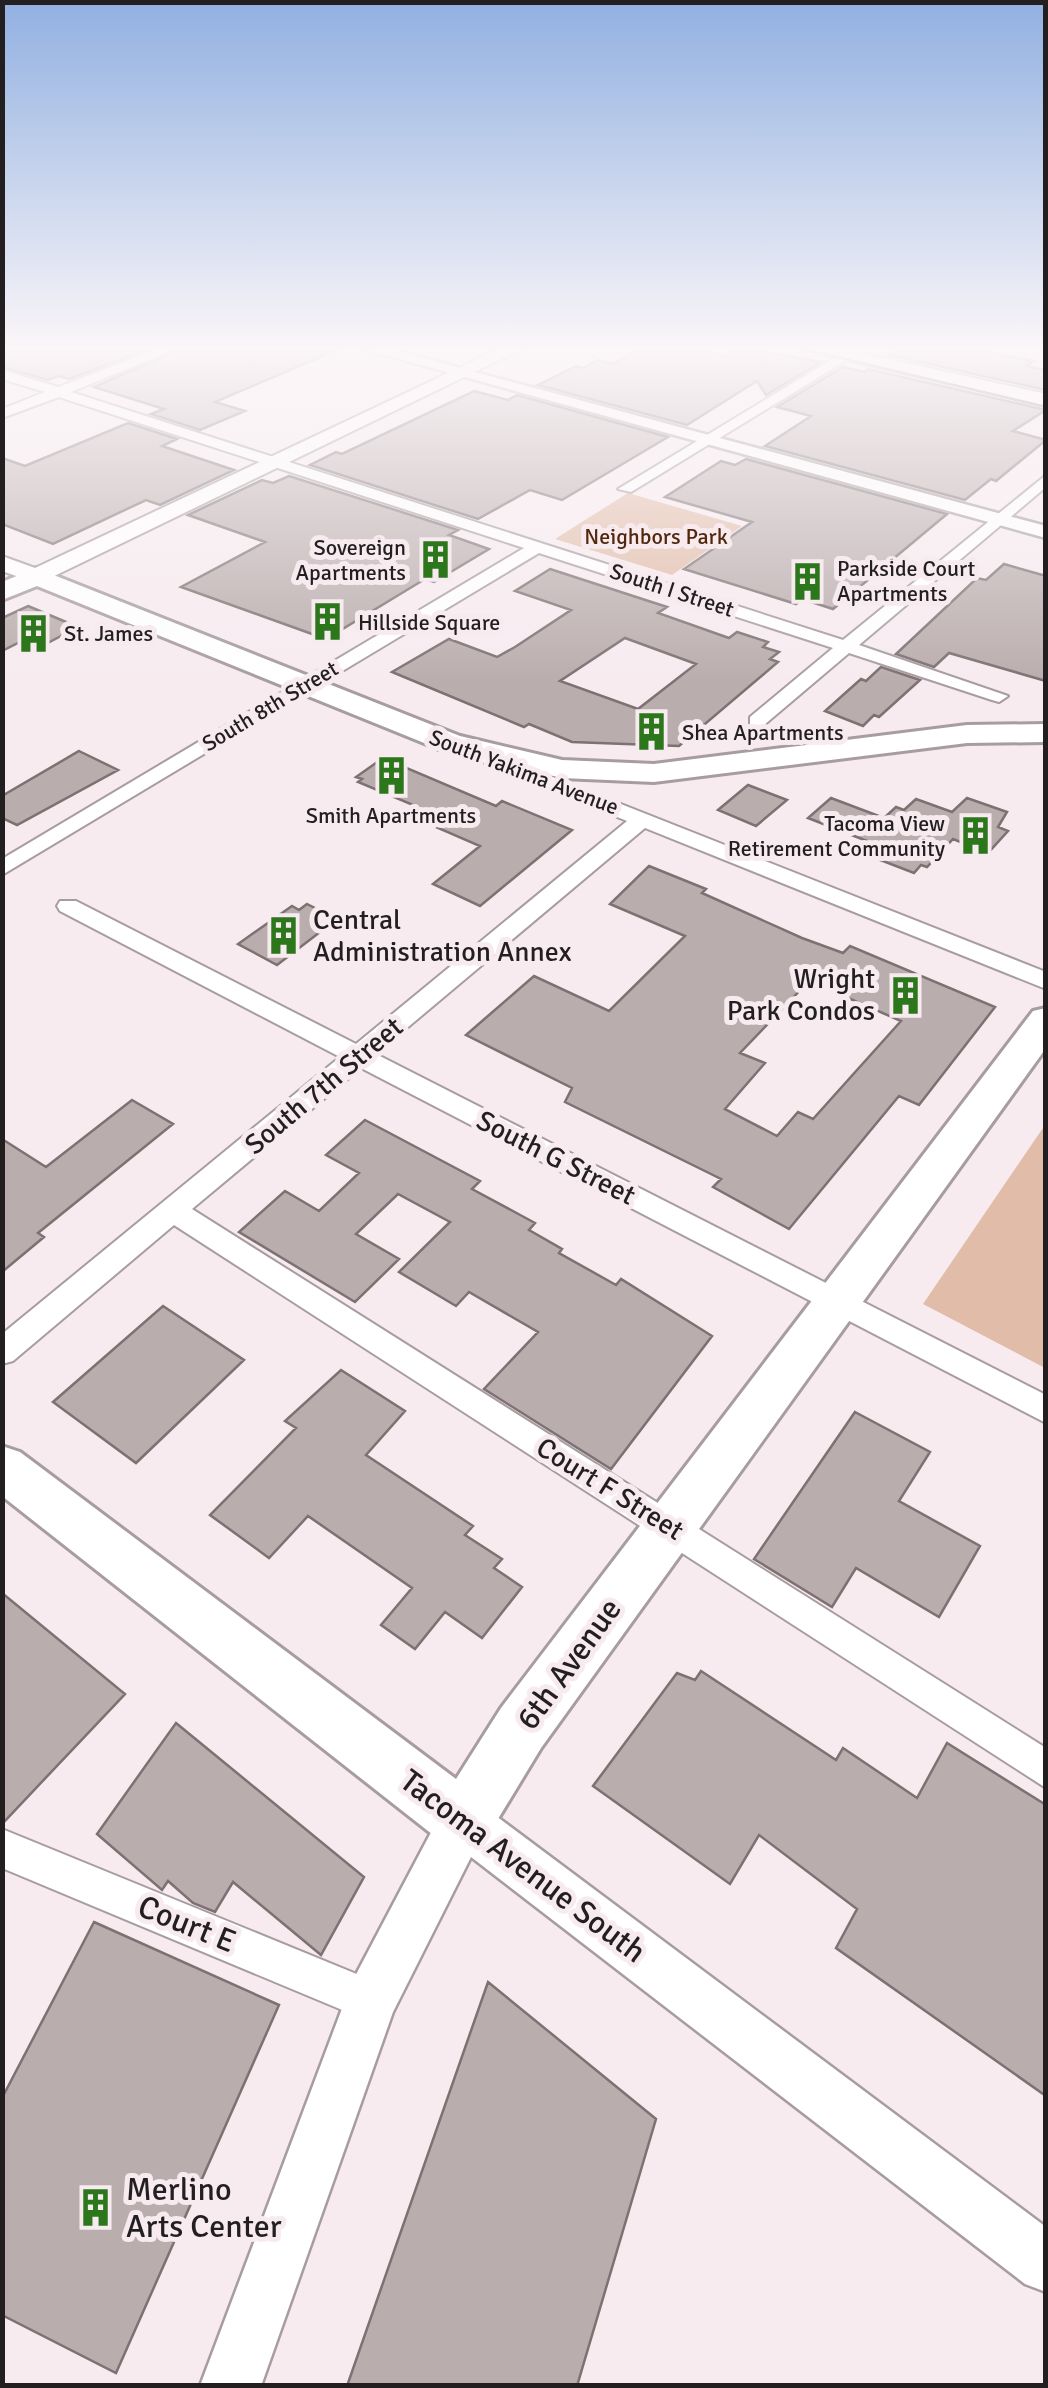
<svg xmlns="http://www.w3.org/2000/svg" width="1048" height="2388" font-family="Signika,sans-serif">
<style>
.green{fill:#e1bca8}
.building{fill:#baadad;stroke:#7d7171;stroke-width:2.5;fill-rule:evenodd}
.lines{fill:none;stroke-linecap:round;stroke-linejoin:round}
.minor-casing{stroke:#a79ca1;stroke-width:4}
.tertiary-casing{stroke:#a79ca1;stroke-width:5}
.secondary-casing{stroke:#a79ca1;stroke-width:4}
.primary-casing{stroke:#a79ca1;stroke-width:6}
.minor{fill:#fff;fill-rule:evenodd}
.tertiary{fill:#fff;fill-rule:evenodd}
.secondary{fill:#fff;fill-rule:evenodd}
.primary{fill:#fff;fill-rule:evenodd}
.tram{stroke:#766f72;stroke-width:2.5}
.labels{text-anchor:middle;dominant-baseline:central;stroke-width:10;stroke-linejoin:round;paint-order:stroke}
.far-park-label{font-size:22px;fill:#52280d;stroke:#f7ebf0}
.far-poi-label{font-size:22px;fill:#231f21;stroke:#f7ebf0;text-anchor:start}
.far-street-label{font-size:22px;fill:#231f21;stroke:#f7ebf0}
.poi-label{font-size:28px;fill:#231f21;stroke:#f7ebf0;text-anchor:start}
.street-label{font-size:28px;fill:#231f21;stroke:#f7ebf0}
.near-street-label{font-size:32px;fill:#231f21;stroke:#f7ebf0}
.near-poi-label{font-size:32px;fill:#231f21;stroke:#f7ebf0;text-anchor:start}
</style>
<rect width="100%" height="100%" fill="#f7ebf0"/>
<path class="green" d="M628,493L742,526L672,575L555,539Z
M1045,1125L1046,1367L1045,1368L923,1304Z"/>
<path class="building" d="M2,349H148L69,379L59,376L48,380L2,367Z
M180,349H339L215,402L245,411L200,430L151,414L164,409L94,387Z
M641,349H697L728,356L736,349H748L821,362L766,395L757,381L687,425L538,385L576,366L583,368L598,360L612,364Z
M900,349H974L1034,361L1027,366L1046,370V390L889,355Z
M843,367L864,372L868,369L1046,410L1013,431L1046,440L996,481L991,479L965,500L765,446L811,416L777,407Z
M474,391L508,400L517,395L668,437L562,500L530,490L478,519L310,465L336,452L342,454Z
M128,423L177,439L162,446L234,470L160,505L146,500L53,544L2,524V458L25,466Z
M746,459L947,514L833,609L802,599L796,604L684,569L752,522L665,497L721,461L735,465Z
M289,476L458,530L449,535L489,549L434,582L425,579L326,639L181,587L265,542L188,515L262,480L273,483Z
M1004,564L1046,576V681L949,653L934,667L896,654L977,578L986,580Z
M550,569L667,607L658,613L729,638L737,632L768,642L763,647L779,652L770,659L778,662L679,746L572,742L529,724L524,727L392,672L449,639L497,657L515,647L571,610L515,591ZM625,638L696,664L638,709L560,681Z
M28,606L78,627L40,647L24,640L2,651V618Z
M881,667L920,680L879,717L874,715L863,726L825,711L861,679L866,681Z
M79,751L118,770L17,825L2,818V796Z
M383,758L496,806L502,801L572,830L480,906L433,884L480,846L408,815L418,807L358,782L362,779L356,777Z
M748,785L787,800L756,826L718,810Z
M831,798L884,818L896,807L904,810L916,799L952,812L967,798L1007,812L998,827L1008,831L988,853L953,839L927,867L921,865L914,873L857,851L867,841L808,818Z
M649,866L706,889L702,893L802,938L843,953L850,946L995,1007L919,1105L899,1096L789,1229L713,1187L721,1179L565,1102L572,1088L466,1035L534,976L609,1011L685,936L610,904ZM809,981L901,1021L813,1119L798,1112L777,1136L725,1109L765,1063L740,1053Z
M307,904L337,919L277,965L238,944L292,906L299,910Z
M132,1100L173,1124L38,1233L44,1237L2,1272V1139L46,1167Z
M365,1120L480,1181L472,1189L535,1223L529,1230L562,1249L559,1253L616,1285L621,1279L712,1336L611,1469L484,1389L538,1332L469,1292L456,1306L399,1272L450,1222L398,1194L356,1234L399,1259L355,1302L239,1232L285,1191L319,1211L359,1173L326,1155Z
M163,1306L244,1360L136,1463L53,1402Z
M341,1370L405,1411L366,1455L473,1526L465,1535L502,1559L494,1568L522,1587L482,1638L445,1612L415,1649L381,1625L412,1588L308,1516L269,1558L210,1515L296,1428L285,1421Z
M855,1412L930,1452L899,1501L980,1546L939,1617L856,1568L832,1607L754,1559Z
M2,1593L125,1694L2,1824Z
M701,1671L836,1760L843,1748L917,1798L947,1743L1046,1805V2096L836,1948L857,1909L759,1835L730,1884L593,1786L677,1673L695,1680Z
M176,1723L364,1877L321,1955L233,1882L215,1912L193,1903L168,1881L162,1890L97,1834Z
M94,1922L279,2005L116,2373L2,2315V2098Z
M488,1982L656,2119L577,2386H347Z"/>
<g class="lines">
<defs>
<path id="minor" d="M158,349H176L71,392L843,640L1046,475V487L859,645L1008,696L999,702L992,700L849,653L764,725H750V717L833,648L539,553L2,875V859L524,548L59,397L2,418V409L45,392L2,379V370L58,387Z
M849,349H865L631,492L618,489Z
M474,746L1046,972V989L645,828L376,1054L1046,1395V1423L361,1068L192,1209L1046,1748V1788L174,1225L13,1361L2,1364V1334L340,1057L60,911L57,906L60,901H76L356,1044L627,821L467,756L464,752Z
M2,1829L386,1986L392,2001L386,2016L371,2022L2,1868Z"/>
<path id="tertiary" d="M364,349H390L1046,526V538Z
M463,1797L480,1804L1046,2227V2292L1025,2284L471,1857L393,2012L261,2386H200L352,1982L446,1804Z"/>
<path id="secondary" d="M499,349H522L44,581L36,583L2,571V556L35,568Z
M812,349H843L1046,394V406L821,354Z"/>
<path id="primary" d="M36,568L460,736L562,760L654,764L967,725L1046,724V742L967,743L654,782L562,778L439,749L37,586L2,600V582Z
M1046,1008V1048L541,1748L484,1842L463,1851L442,1842L2,1496V1446L20,1452L456,1779L501,1708L1033,1011Z"/>
</defs>
<use href="#minor" class="minor-casing"/>
<use href="#tertiary" class="tertiary-casing"/>
<use href="#secondary" class="secondary-casing"/>
<use href="#primary" class="primary-casing"/>
<use href="#minor" class="minor"/>
<use href="#tertiary" class="tertiary"/>
<use href="#secondary" class="secondary"/>
<use href="#primary" class="primary"/>
<path class="tram" d="M803,349L1046,407"/>
</g>
<linearGradient id="sky" x2="0" y2="1"><stop stop-color="#91b0e1"/><stop offset="0.51" stop-color="#fbf6f8"/><stop offset="1" stop-color="#fbf6f8" stop-opacity="0"/></linearGradient>
<rect width="1048" height="683" fill="url(#sky)"/>
<defs>
<symbol id="building-bare" viewBox="-9 -9 18 18"><path d="M-4-6H4V6H1V3H-1V6H-4ZM-2.5-4.3h1.7v1.8h-1.7ZM.8-4.3h1.7v1.8H.8ZM-2.5-1h1.7V.8h-1.7ZM.8-1h1.7V.8H.8Z" fill="#2c761b" stroke="#f7ebf0" stroke-width="2.5" paint-order="stroke"/></symbol>
</defs>
<g fill-rule="evenodd">
<use href="#building-bare" x="408" y="532" width="55" height="55"/>
<use href="#building-bare" x="780" y="554" width="55" height="55"/>
<use href="#building-bare" x="300" y="594" width="55" height="55"/>
<use href="#building-bare" x="6" y="606" width="55" height="55"/>
<use href="#building-bare" x="624" y="704" width="55" height="55"/>
<use href="#building-bare" x="364" y="748" width="55" height="55"/>
<use href="#building-bare" x="948" y="808" width="55" height="55"/>
<use href="#building-bare" x="256" y="908" width="55" height="55"/>
<use href="#building-bare" x="878" y="968" width="55" height="55"/>
<use href="#building-bare" x="68" y="2180" width="55" height="55"/>
</g>
<g class="labels">
<g class="far-park-label">
<text x="656" y="536">Neighbors Park</text>
</g>
<g class="far-poi-label">
<text x="406" y="547" text-anchor="end">Sovereign<tspan x="406" dy="25">Apartments</tspan></text>
<text x="837" y="568">Parkside Court<tspan x="837" dy="25">Apartments</tspan></text>
<text x="358" y="622">Hillside Square</text>
<text x="64" y="633">St. James</text>
<text x="682" y="732">Shea Apartments</text>
<text x="391" y="815" text-anchor="middle">Smith Apartments</text>
<text x="945" y="823" text-anchor="end">Tacoma View<tspan x="945" dy="25">Retirement Community</tspan></text>
</g>
<g class="far-street-label">
<text transform="translate(672 590) rotate(18)">South I Street</text>
<text transform="translate(270 706) rotate(-31)">South 8th Street</text>
<text transform="translate(524 772) rotate(21)">South Yakima Avenue</text>
</g>
<g class="poi-label">
<text x="313" y="920">Central<tspan x="313" dy="32">Administration Annex</tspan></text>
<text x="875" y="979" text-anchor="end">Wright<tspan x="875" dy="32">Park Condos</tspan></text>
</g>
<g class="street-label">
<text transform="translate(324 1086) rotate(-40)">South 7th Street</text>
<text transform="translate(556 1158) rotate(27)">South G Street</text>
<text transform="translate(610 1489) rotate(32)">Court F Street</text>
</g>
<g class="near-street-label">
<text transform="translate(569 1664) rotate(-54)">6th Avenue</text>
<text transform="translate(523 1866) rotate(37)">Tacoma Avenue South</text>
<text transform="translate(187 1924) rotate(22)">Court E</text>
</g>
<g class="near-poi-label">
<text x="126" y="2189">Merlino<tspan x="126" dy="37">Arts Center</tspan></text>
</g>
</g>
<rect width="1048" height="2388" fill="none" stroke="#231f21" stroke-width="10"/>
</svg>
